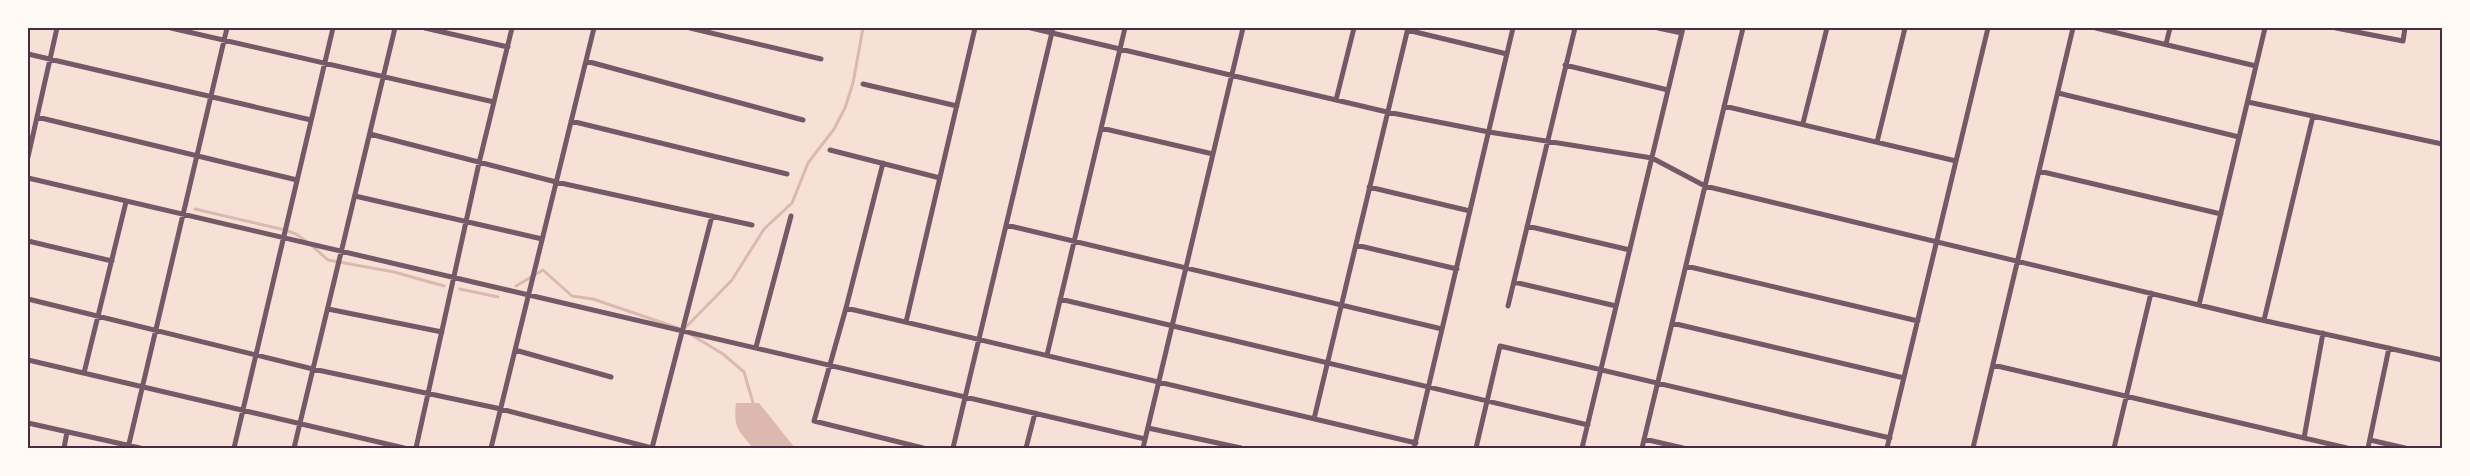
<svg xmlns="http://www.w3.org/2000/svg" width="2470" height="476" font-family="'Fira Sans Condensed',sans-serif">
<style>
.water{fill:#dcb8b0}
.lines{fill:none;stroke-linecap:round;stroke-linejoin:round}
.stream{stroke:#dcb8b0;stroke-width:3}
.minor{stroke:#755966;stroke-width:5}
.neatline{fill:none;stroke:#4a2c40;stroke-width:2}
</style>
<rect width="100%" height="100%" fill="#f7e1d7"/>
<path class="water" d="M736,403H759L795,448H753C739,430 733,429 736,403Z"/>
<g class="lines">
<path class="stream" d="M195,209L285,230L296,234L306,241
M311,245L328,260L394,272L444,286
M516,286L543,270L572,296L593,299L678,328
M460,289L498,297
M684,329L732,280L764,229L792,203L808,163L834,129L845,108L853,83L863,28
M690,334L723,354L744,372L754,406"/>
<path class="minor" d="M171,28L494,102
M425,28L508,47
M690,28L821,59
M1031,28L1387,112L1489,132L1652,158L1705,186L2257,319L2442,360
M1658,28L1682,33
M2096,28L2256,66
M2336,28L2403,41L2405,28
M1407,30L1507,54
M2166,44L2170,28
M28,54L311,120
M586,61L803,120
M1565,65L1668,90
M863,84L957,106
M2058,93L2239,137
M1336,100L1354,28
M2248,102L2442,144
M1724,106L1956,161
M37,117L297,180
M571,121L787,174
M1803,123L1827,28
M1101,128L1213,154
M370,134L556,182L752,225
M1877,142L1905,28
M830,150L940,178
M28,157L57,28
M883,163L846,308L814,421L923,448
M2039,171L2221,214
M28,178L1145,439
M1369,187L1470,211
M355,196L542,239
M1006,225L1442,329
M1527,226L1630,250
M28,241L112,261
M1356,245L1457,269
M1686,266L1918,321
M1514,282L1616,306
M28,299L313,369L501,409L652,448
M1060,299L1588,425
M2199,305L2265,28
M1508,306L1575,28
M846,308L1416,443
M328,309L442,332
M2264,320L2313,116
M906,322L975,28
M1672,323L1904,378
M756,347L791,216
M515,350L611,377
M1047,355L1125,28
M28,360L404,448
M1993,365L2347,448
M84,373L126,202
M1314,419L1408,28
M28,423L140,448
M1148,428L1241,448
M2304,438L2323,333
M1644,439L1683,448
M2370,440L2405,448
M64,448L67,432
M128,448L227,28
M234,448L333,28
M294,448L395,28
M416,448L479,163L512,28
M491,448L594,28
M652,448L712,216
M953,448L1053,28
M1026,448L1035,413
M1143,448L1243,28
M1414,448L1513,28
M1476,448L1500,346L1890,438
M1582,448L1683,28
M1642,448L1743,28
M1887,448L1988,28
M1973,448L2073,28
M2114,448L2151,293
M2368,448L2389,348"/>
</g>
<rect width="2470" height="476" fill="none" stroke="#fffaf5" stroke-width="58"/>
<rect x="29" y="29" width="2412" height="418" class="neatline"/>
</svg>
